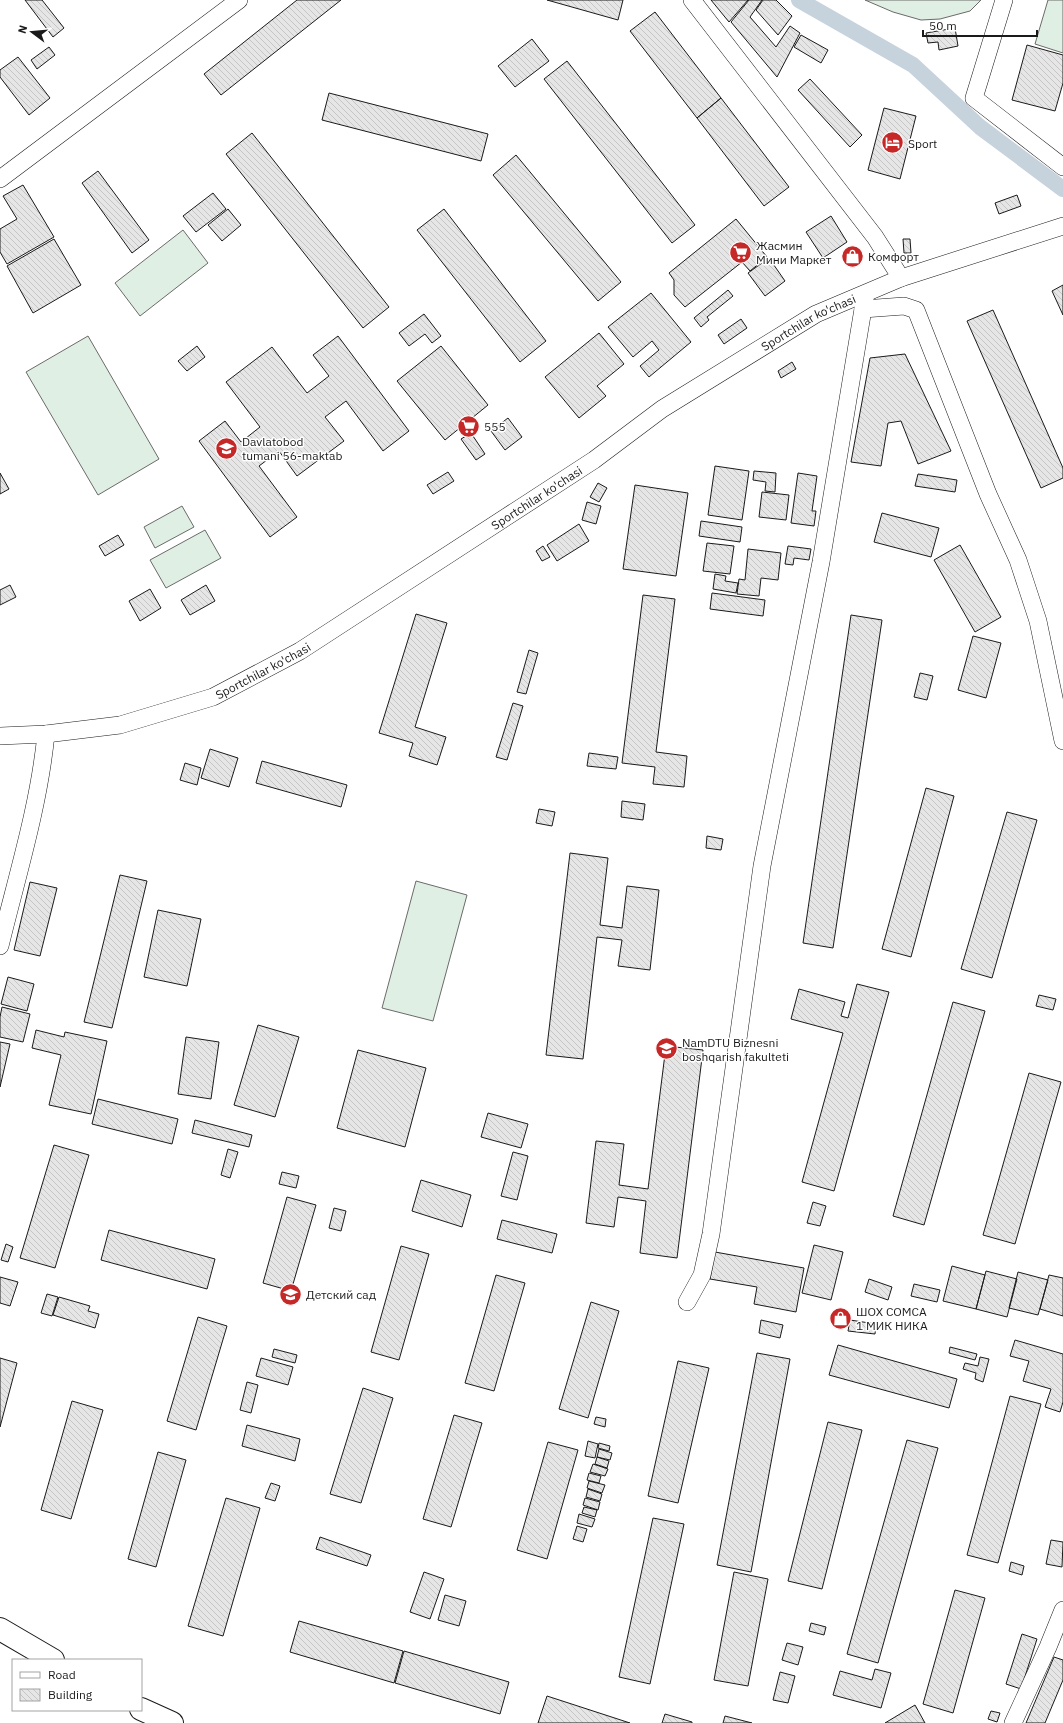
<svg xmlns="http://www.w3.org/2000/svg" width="1063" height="1723" font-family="'IBM Plex Sans',sans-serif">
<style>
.garden{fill:#e0efe3;stroke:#6a6a6a}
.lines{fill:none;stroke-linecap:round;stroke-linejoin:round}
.canal{stroke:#c6d2dc;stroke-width:16}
.building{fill:url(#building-back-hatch);stroke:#1a1a1a}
.minor-casing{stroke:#1a1a1a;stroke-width:18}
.major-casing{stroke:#1a1a1a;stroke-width:24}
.minor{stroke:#fff;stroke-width:17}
.major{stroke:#fff;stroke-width:22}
.labels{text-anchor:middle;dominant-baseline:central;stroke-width:3;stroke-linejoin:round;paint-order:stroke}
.poi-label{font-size:12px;fill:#1a1a1a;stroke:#fff;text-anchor:start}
.street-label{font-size:12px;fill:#1a1a1a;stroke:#fff}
</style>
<defs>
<pattern id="building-back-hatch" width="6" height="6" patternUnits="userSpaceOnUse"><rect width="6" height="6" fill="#e6e6e6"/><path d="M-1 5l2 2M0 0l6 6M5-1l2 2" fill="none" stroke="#c5c5c5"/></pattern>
</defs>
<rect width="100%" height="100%" fill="#fff"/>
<path class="garden" d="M865,0H981L970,11L940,19L921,20L893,12Z
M1048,0H1063V53L1035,44Z
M183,230L208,263L140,316L115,283Z
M88,336L159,459L98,495L26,372Z
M182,506L194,527L155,548L144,527Z
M205,530L221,558L166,588L150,560Z
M416,881L467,895L433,1021L382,1008Z"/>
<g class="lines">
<path class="canal" d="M799,0L913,65L980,127L1063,189"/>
</g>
<path class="building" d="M25,0H42L64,28L53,37Z
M297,0H341L221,95L204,74Z
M547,0H623L618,20Z
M711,0H748L729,22Z
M749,0H762L750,17L776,47L790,26L800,33L777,77L731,22Z
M763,0H776L792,16L778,35L756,10Z
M655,12L721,98L697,118L630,31Z
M955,28L958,46L939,50L938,42L928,43L926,33Z
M801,35L828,50L821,63L794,47Z
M532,39L549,61L515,87L498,66Z
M1027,45L1063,55V83L1055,111L1012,100Z
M49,47L55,55L37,69L31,60Z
M18,57L50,98L29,115L0,77V70Z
M567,61L695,225L672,243L544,79Z
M810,79L862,135L850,147L798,90Z
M329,93L488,134L481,161L322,120Z
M721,98L789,187L764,206L697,118Z
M884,108L916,116L900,179L868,170Z
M252,133L389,307L363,328L226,154Z
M516,155L621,282L598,301L493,175Z
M98,171L149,240L132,253L82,183Z
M23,185L54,237L7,264L0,252V229L17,219L3,196Z
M213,193L226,209L196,232L183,216Z
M1017,195L1021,206L999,214L995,203Z
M228,209L241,225L222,241L208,225Z
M444,209L546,341L520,362L417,230Z
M831,216L847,242L823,258L806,232Z
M736,219L767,257L750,271L742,262L685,307L674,295V280L669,273Z
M54,239L81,285L33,313L7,266Z
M903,239H910L911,253H904Z
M769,258L785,281L765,296L748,273Z
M1063,285V315L1052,291Z
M728,290L733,296L707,317L709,320L701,327L694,318Z
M651,293L691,342L649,377L640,366L659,350L652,341L633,357L608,327Z
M993,310L1063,468V478L1041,488L967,321Z
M424,314L441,336L432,343L425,334L409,346L399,333Z
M741,319L747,328L724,344L718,335Z
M599,333L624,364L597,386L606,396L579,418L545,377Z
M338,336L409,431L383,451L346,401L325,417L344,441L297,476L279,451L259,466L297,517L270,537L199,441L225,421L241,442L260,427L226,382L272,347L307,393L329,376L313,355Z
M197,346L205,357L187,371L178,361Z
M441,346L488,405L445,440L397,381Z
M905,354L951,451L918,464L901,421L888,423L881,466L851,462L870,358Z
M792,362L796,369L781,378L778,371Z
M508,418L522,437L505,450L491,431Z
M471,433L485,454L476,460L461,439Z
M715,466L749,471L742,520L708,515Z
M754,471L776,473L775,492L765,491L766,482L753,480Z
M448,472L454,481L433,494L427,485Z
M0,473L9,489L0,494Z
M798,473L817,476L812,511H816L814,526L791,523Z
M918,474L957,480L955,492L915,486Z
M598,483L607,488L599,502L590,497Z
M635,485L688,493L676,576L623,569Z
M762,492L789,495L786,520L759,517Z
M587,502L601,506L596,524L582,520Z
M882,513L939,528L931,557L874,542Z
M701,521L742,527L740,542L699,536Z
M579,524L589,541L557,561L547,545Z
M118,535L124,545L105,556L99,546Z
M707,543L734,546L730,574L703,571Z
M960,545L1001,617L975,632L934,560Z
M543,546L550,557L542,561L536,551Z
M788,546L811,549L809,560L794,558L793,565L785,564Z
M748,549L781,553L778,580L761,578L759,596L737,594L739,579L745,580Z
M715,574L726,576L725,581L738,583L736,593L713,589Z
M10,585L16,597L0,605V590Z
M206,585L215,601L190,615L181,600Z
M150,589L161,608L140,621L129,601Z
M712,593L765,600L763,616L710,609Z
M643,595L675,599L656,752L687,756L684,787L653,784L655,767L622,763Z
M416,614L447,623L415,727L446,737L437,765L409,756L413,743L379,733Z
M851,615L882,620L833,948L803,943Z
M973,636L1001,643L986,698L958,690Z
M529,650L538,653L526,694L517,692Z
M920,673L933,676L927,700L914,697Z
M513,703L523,706L507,760L496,757Z
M210,749L238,758L229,787L201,778Z
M589,753L618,757L616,769L587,766Z
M262,761L347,785L341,807L256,783Z
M185,763L201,768L197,785L180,780Z
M926,788L954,796L911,957L882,949Z
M622,801L645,804L643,820L621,817Z
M539,809L555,812L552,826L536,823Z
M1007,812L1037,820L992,978L961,969Z
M707,836L723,839L721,850L706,848Z
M570,853L608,858L600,925L622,928L627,886L659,890L650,970L618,966L622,940L597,937L583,1059L546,1055Z
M120,875L147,881L112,1028L84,1022Z
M30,882L57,888L40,956L14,950Z
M158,910L201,919L187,986L144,977Z
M8,977L34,984L27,1011L1,1004Z
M857,984L889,992L834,1191L802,1182L843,1033L791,1019L799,989L845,1002L841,1016L848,1018Z
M1039,995L1056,999L1053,1010L1036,1006Z
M953,1002L985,1011L924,1225L893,1216Z
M2,1007L30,1014L23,1042L0,1037V1017Z
M258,1025L299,1037L275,1117L234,1105Z
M36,1030L64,1037L65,1032L107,1041L91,1114L49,1105L61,1055L32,1048Z
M186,1037L219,1042L211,1099L178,1094Z
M0,1042L10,1044L0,1087Z
M666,1046L703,1050L677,1258L640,1253L646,1201L618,1197L614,1227L586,1223L596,1141L624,1144L619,1185L648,1189Z
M358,1050L426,1068L405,1147L337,1128Z
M1029,1073L1061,1082L1015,1244L983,1235Z
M98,1099L178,1119L172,1144L92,1124Z
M488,1113L528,1124L521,1148L481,1137Z
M195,1120L252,1135L249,1147L192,1133Z
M54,1145L89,1155L55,1268L20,1258Z
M228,1149L238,1152L230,1178L221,1175Z
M513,1152L528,1156L517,1200L501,1196Z
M282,1172L299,1176L296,1188L279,1184Z
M421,1180L471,1195L462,1227L412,1211Z
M287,1197L316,1205L291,1291L263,1283Z
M813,1202L826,1206L820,1226L807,1223Z
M334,1208L346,1211L341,1231L329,1228Z
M502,1220L557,1234L552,1253L497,1239Z
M109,1230L215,1259L207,1289L101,1260Z
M6,1244L13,1247L8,1262L1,1260Z
M814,1245L843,1252L831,1300L802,1293Z
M401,1246L429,1254L399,1360L371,1352Z
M715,1252L804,1268L796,1312L754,1304L757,1287L710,1279Z
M952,1266L985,1275L976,1309L943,1301Z
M986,1271L1017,1279L1007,1317L976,1309Z
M1018,1272L1048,1280L1038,1315L1009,1308Z
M496,1275L525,1283L494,1391L465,1383Z
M1049,1275L1063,1278V1316L1040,1309Z
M0,1277L18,1282L10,1306L0,1303Z
M869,1279L892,1287L888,1300L865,1292Z
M914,1284L940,1290L937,1302L911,1296Z
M47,1294L58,1297L52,1316L41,1313Z
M59,1297L90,1306L88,1311L99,1314L95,1328L53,1315Z
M591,1302L619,1311L588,1418L559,1409Z
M198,1317L227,1326L196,1430L167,1421Z
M761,1320L783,1325L780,1338L759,1333Z
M850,1320L876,1324L875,1334L848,1331Z
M1015,1340L1063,1354V1402L1060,1412L1045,1407L1051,1389L1023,1381L1029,1361L1010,1356Z
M838,1345L957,1379L949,1408L829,1375Z
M950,1347L977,1354L975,1360L949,1353Z
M274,1349L297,1355L295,1363L272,1357Z
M757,1353L790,1359L751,1572L717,1565Z
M980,1357L989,1359L983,1382L975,1379L976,1373L963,1369L965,1363L978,1366Z
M0,1358L17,1363L0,1427Z
M261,1358L293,1367L288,1385L256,1376Z
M678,1361L709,1368L678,1503L648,1496Z
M247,1382L258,1385L251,1413L240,1410Z
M363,1388L393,1398L361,1503L330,1494Z
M1010,1396L1041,1404L998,1563L967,1555Z
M72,1401L103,1410L71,1519L41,1510Z
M454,1415L482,1423L451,1527L423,1519Z
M596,1417L606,1419L605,1427L594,1424Z
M828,1422L862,1430L822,1589L788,1581Z
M247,1425L300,1439L295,1461L242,1446Z
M907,1440L938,1448L878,1663L847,1654Z
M588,1441L598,1444L595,1458L585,1456Z
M548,1442L578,1450L547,1559L517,1550Z
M599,1443L610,1446L609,1451L598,1448Z
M599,1449L612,1453L610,1460L597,1457Z
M158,1452L186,1460L156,1567L128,1559Z
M597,1457L609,1461L607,1468L595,1464Z
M593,1464L608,1469L605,1476L590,1472Z
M589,1473L601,1476L599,1483L587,1480Z
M589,1481L605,1485L602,1493L587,1488Z
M271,1483L280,1486L275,1501L265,1498Z
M588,1489L602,1494L600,1501L586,1497Z
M226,1498L260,1508L223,1636L188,1626Z
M585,1498L600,1502L598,1510L583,1505Z
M584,1507L597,1510L595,1517L582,1513Z
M579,1514L595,1519L592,1527L577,1523Z
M653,1518L684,1524L650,1684L619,1677Z
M577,1526L587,1529L583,1542L573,1539Z
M320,1537L371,1555L367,1566L316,1549Z
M1051,1540L1063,1542L1062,1567L1046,1564Z
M1011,1562L1024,1566L1022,1575L1009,1571Z
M424,1572L444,1579L430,1619L410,1612Z
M734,1572L768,1579L748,1686L714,1680Z
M955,1590L985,1598L953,1713L923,1704Z
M445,1595L466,1601L459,1626L438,1620Z
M299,1621L403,1651L394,1683L290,1652Z
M811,1623L826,1627L824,1635L809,1631Z
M1022,1634L1037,1639L1021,1689L1006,1684Z
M787,1643L803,1647L798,1665L782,1660Z
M404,1651L509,1682L500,1714L395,1683Z
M1054,1657L1063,1660V1680L1045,1723H1026Z
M875,1669L891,1673L881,1708L833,1695L840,1671L872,1680Z
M780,1672L795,1676L788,1703L773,1700Z
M547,1696L630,1723H538Z
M915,1705L925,1723H885Z
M991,1711L1000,1713L997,1722L988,1719Z
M665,1714L692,1722V1723H662Z
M725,1716L752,1723H723Z"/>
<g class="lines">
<defs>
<g id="minor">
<path d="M692,0L875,237L901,278"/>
<path d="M1004,0L974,98L1063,167"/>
<path d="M0,179L239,0"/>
<path d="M865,298L863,309L904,306L916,310L988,494L1018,560L1038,621L1063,741"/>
<path id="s1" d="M0,736L46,734L120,725L213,697L300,651L594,460L662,409L816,314L901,278L1063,226"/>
<path d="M0,946C17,876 39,806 46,734"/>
<path d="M687,1302L702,1275L711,1234L762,866L821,562L863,309"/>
<path d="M1013,1723L1048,1647L1063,1610"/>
</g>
<path id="major" d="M0,1629L53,1660
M141,1709L172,1723"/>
</defs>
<use href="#minor" class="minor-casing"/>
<use href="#major" class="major-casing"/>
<use href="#minor" class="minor"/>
<use href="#major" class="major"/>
</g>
<defs>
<symbol id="hotel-disc" viewBox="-11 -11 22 22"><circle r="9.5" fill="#c62828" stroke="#fff"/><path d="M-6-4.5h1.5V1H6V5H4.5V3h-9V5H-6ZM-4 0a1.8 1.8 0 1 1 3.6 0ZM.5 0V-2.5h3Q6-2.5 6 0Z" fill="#fff"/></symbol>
<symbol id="supermarket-disc" viewBox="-11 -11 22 22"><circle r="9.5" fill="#c62828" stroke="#fff"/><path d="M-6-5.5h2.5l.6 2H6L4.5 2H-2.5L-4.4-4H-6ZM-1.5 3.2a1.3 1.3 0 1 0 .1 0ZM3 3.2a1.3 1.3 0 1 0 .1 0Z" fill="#fff"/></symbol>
<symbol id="shop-disc" viewBox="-11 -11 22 22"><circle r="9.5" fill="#c62828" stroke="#fff"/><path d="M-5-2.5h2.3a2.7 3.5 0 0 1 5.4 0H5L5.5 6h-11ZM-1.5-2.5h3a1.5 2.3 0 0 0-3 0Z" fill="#fff"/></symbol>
<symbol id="school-disc" viewBox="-11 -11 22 22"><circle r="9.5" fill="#c62828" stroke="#fff"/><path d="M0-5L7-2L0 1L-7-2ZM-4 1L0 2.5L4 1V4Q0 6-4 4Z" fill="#fff"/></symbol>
<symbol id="university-disc" viewBox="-11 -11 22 22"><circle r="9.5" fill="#c62828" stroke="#fff"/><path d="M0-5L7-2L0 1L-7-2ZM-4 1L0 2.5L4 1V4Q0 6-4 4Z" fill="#fff"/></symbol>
</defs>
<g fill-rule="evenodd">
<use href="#hotel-disc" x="880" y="130" width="25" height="25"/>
<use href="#supermarket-disc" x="728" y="240" width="25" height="25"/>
<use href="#shop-disc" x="840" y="244" width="25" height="25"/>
<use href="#supermarket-disc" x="456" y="414" width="25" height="25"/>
<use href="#school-disc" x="214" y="436" width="25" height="25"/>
<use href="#university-disc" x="654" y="1036" width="25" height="25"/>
<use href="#school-disc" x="278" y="1282" width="25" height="25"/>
<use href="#shop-disc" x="828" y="1306" width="25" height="25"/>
</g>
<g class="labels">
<g class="poi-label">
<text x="908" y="143">Sport</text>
<text x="756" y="245">Жасмин<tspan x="756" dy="14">Мини Маркет</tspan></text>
<text x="868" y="256">Комфорт</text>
<text x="484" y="426">555</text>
<text x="242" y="441">Davlatobod<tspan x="242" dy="14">tumani 56-maktab</tspan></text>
<text x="682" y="1042">NamDTU Biznesni<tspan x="682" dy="14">boshqarish fakulteti</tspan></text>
<text x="306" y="1294">Детский сад</text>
<text x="856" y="1311">ШОХ СОМСА<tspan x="856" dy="14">1 МИК НИКА</tspan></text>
</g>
<g class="street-label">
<text stroke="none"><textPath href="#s1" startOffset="922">Sportchilar ko'chasi</textPath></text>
<text stroke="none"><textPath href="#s1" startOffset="598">Sportchilar ko'chasi</textPath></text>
<text stroke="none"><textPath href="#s1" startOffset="274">Sportchilar ko'chasi</textPath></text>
</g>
</g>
<rect x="12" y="1659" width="130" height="52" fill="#ffffff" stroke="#a3a3a3"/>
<rect x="20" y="1672" width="20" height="6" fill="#ffffff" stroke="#a3a3a3"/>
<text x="48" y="1679" font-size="12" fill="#1a1a1a">Road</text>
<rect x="20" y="1689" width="20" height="12" fill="url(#building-back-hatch)" stroke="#a3a3a3"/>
<text x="48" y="1699" font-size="12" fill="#1a1a1a">Building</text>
<g transform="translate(32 32) rotate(286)" stroke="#ffffff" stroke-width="3" paint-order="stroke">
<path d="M0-3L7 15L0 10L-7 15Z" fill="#1a1a1a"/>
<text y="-6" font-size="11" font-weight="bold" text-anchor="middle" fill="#1a1a1a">N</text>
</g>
<path d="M923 30v6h114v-6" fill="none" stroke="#1a1a1a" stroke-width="2"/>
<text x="929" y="30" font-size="12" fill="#1a1a1a" stroke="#ffffff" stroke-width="3" paint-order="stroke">50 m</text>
</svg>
